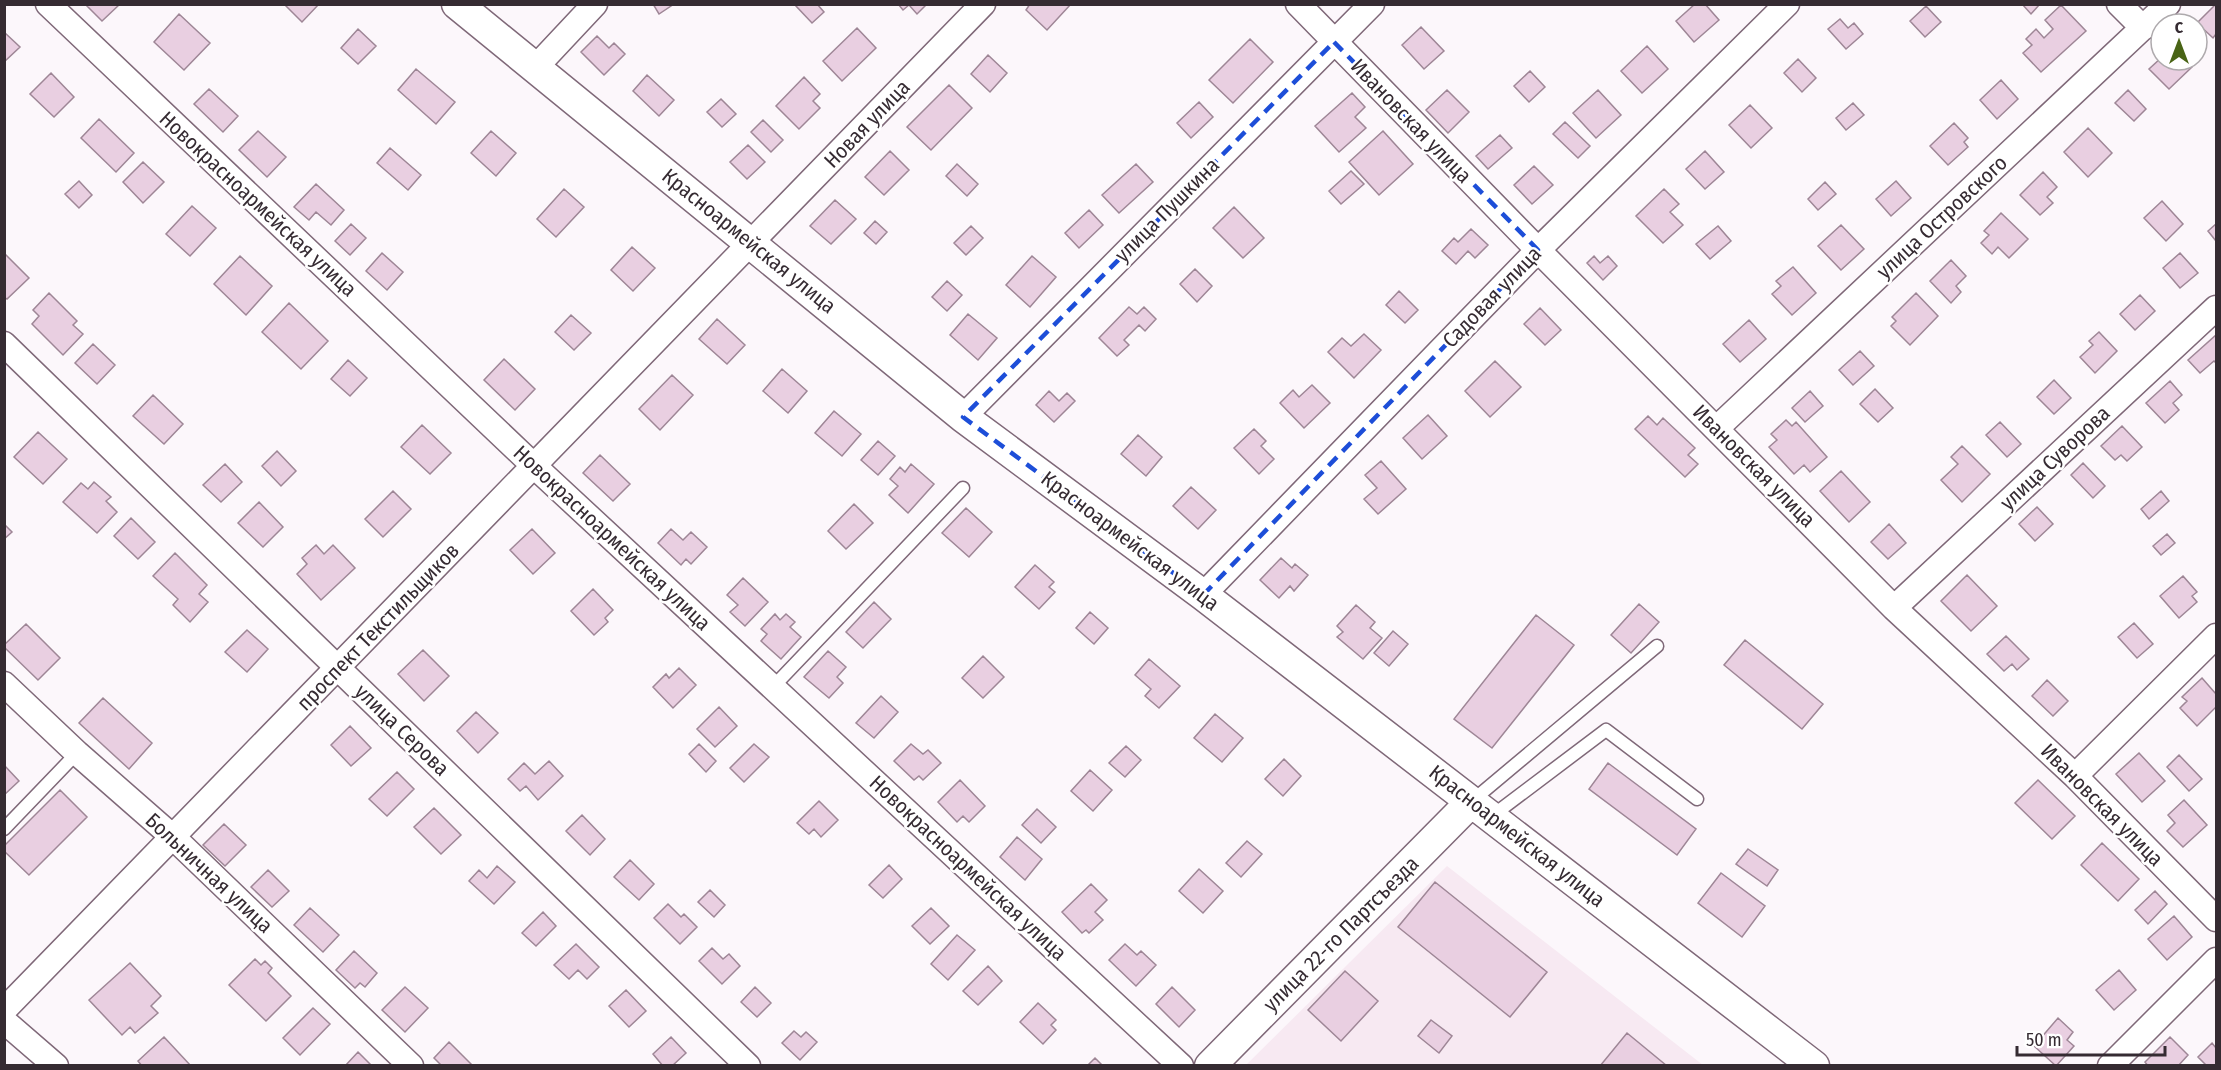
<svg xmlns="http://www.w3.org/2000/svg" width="2221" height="1070" font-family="'Fira Sans Condensed',sans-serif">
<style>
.built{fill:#f7e9f2}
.building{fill:#e9cfe1;stroke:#9e8696;stroke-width:1.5}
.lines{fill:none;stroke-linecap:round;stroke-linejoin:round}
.service-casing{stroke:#7f6878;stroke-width:15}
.minor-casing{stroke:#7f6878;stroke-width:27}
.tertiary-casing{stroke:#7f6878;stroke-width:33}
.service{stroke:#fff;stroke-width:12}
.minor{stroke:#fff;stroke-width:24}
.tertiary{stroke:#fff;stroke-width:30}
.marked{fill:none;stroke:#1d4ed8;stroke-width:4.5;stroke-dasharray:12 8;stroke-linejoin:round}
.labels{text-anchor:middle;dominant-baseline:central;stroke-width:5;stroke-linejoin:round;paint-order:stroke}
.street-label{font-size:21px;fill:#352b32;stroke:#fff}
</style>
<rect width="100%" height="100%" fill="#fcf7fb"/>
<path class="built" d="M1447,866L1703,1065L1245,1066Z"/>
<path class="building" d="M89,4H120L102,21L87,6Z
M284,4H319L302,22Z
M653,4H674L659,14Z
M797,4H817L824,12L812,23L796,6Z
M898,4H927L917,14L909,5L903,10Z
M1030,4H1071L1047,30L1026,10Z
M1695,4H1705L1719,20L1694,42L1676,21Z
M2022,4H2040L2031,14Z
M2216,4V34L2213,38L2197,23Z
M2061,5L2086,31L2041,72L2023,53L2032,45L2026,39L2036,29L2044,38L2053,29L2045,20Z
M1926,6L1941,22L1925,37L1910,21Z
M179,14L210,43L184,70L154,42Z
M1840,19L1848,28L1854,23L1863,34L1846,49L1828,29Z
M1421,27L1444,51L1424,69L1402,45Z
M857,28L876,48L842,81L823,61Z
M358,29L376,46L358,64L341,48Z
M4,32L20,47L4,62Z
M597,36L609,48L614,43L625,54L604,75L581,52Z
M1250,39L1273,62L1233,103L1209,80Z
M1647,46L1668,69L1642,93L1621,71Z
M988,55L1007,73L990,92L971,74Z
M2161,58V60H2185L2192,67L2169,89L2149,69Z
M1798,59L1816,78L1802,92L1784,73Z
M416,69L455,102L436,124L398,90Z
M1530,71L1545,87L1529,102L1514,86Z
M51,73L74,97L54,117L30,94Z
M647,75L674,100L659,116L633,91Z
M804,77L820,94L813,101L820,108L799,129L776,106Z
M2001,80L2018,99L1997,119L1980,100Z
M949,85L972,108L931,150L907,127Z
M209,89L238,116L223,132L194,104Z
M1447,90L1469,112L1448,133L1426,110Z
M1598,90L1621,115L1596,138L1573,113Z
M2128,90L2146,109L2134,121L2115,103Z
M1352,93L1365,107L1355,117L1366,128L1339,152L1315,126Z
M721,99L736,114L722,127L707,112Z
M1199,102L1213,117L1191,138L1177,123Z
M1853,103L1864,115L1846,130L1836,118Z
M1750,105L1772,128L1751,148L1729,125Z
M99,119L134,153L116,172L81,138Z
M763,120L783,140L771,152L751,132Z
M1565,122L1590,146L1578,158L1553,134Z
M1954,123L1968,138L1964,142L1968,147L1948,165L1930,146Z
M2088,128L2112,153L2088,177L2064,152Z
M258,131L286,157L267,177L239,150Z
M491,131L516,153L496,176L471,153Z
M1383,131L1413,164L1379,195L1349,162Z
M1500,135L1512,148L1488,169L1476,156Z
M748,145L765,162L747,179L730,162Z
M390,148L421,175L408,190L377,163Z
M890,151L909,170L884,195L865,177Z
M1705,151L1724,172L1705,189L1686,169Z
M143,162L164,182L143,203L123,182Z
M957,164L978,184L967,196L946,176Z
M1136,164L1153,182L1119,213L1102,195Z
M1534,166L1553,185L1532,204L1514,185Z
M1351,171L1364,184L1341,204L1329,191Z
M2043,172L2057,187L2047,197L2053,203L2040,215L2020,195Z
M79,181L92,195L79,208L65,194Z
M1896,181L1911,198L1891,216L1876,199Z
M1825,182L1836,194L1818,210L1808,199Z
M316,184L344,210L331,225L316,212L309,220L294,207Z
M564,189L584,207L556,237L537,219Z
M1664,189L1679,204L1670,212L1683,225L1663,243L1636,216Z
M835,200L856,219L831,244L810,226Z
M2162,201L2183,224L2166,241L2144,218Z
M192,206L216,228L190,256L166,234Z
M1234,207L1264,238L1243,258L1213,228Z
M1089,210L1103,225L1079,248L1065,233Z
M2001,213L2028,239L2009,258L1998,247L1992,254L1981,243L1989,235L1984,231Z
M875,221L887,232L876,244L864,233Z
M351,224L366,238L350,255L335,241Z
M2216,224V241L2208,231Z
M1841,225L1864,249L1841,270L1818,246Z
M971,226L983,238L966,255L954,243Z
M1718,226L1731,241L1710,259L1696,244Z
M1471,229L1488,245L1475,258L1468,251L1456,264L1442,251L1454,238L1458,242Z
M632,247L655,268L633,291L611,270Z
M4,253L29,278L7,299L4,297Z
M382,253L403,272L387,290L366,271Z
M2180,253L2198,273L2180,288L2163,268Z
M240,256L272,286L246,315L214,284Z
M1032,256L1056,277L1030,307L1006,285Z
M1594,256L1600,263L1608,256L1617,266L1603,280L1587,263Z
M1951,260L1966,276L1956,286L1961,292L1951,303L1930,281Z
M1793,267L1816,293L1792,315L1772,294L1781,286L1776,281Z
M1195,269L1212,286L1197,302L1180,284Z
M947,281L962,295L947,311L932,297Z
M1399,291L1418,310L1405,323L1386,305Z
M49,293L77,321L73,325L83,334L63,355L32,324L39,316L33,310Z
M1916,293L1938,316L1910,345L1891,326L1896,321L1892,317Z
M2140,295L2155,311L2135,330L2120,314Z
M289,303L328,341L301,369L262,332Z
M1129,307L1137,314L1144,307L1156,319L1145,331L1139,325L1124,340L1129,345L1117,356L1099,338Z
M1540,308L1561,330L1545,345L1524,324Z
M968,314L997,338L978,360L950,335Z
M571,315L591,333L574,350L555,332Z
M717,319L745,345L727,364L699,339Z
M1749,320L1766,339L1740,362L1723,344Z
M2099,332L2117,351L2095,373L2080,357L2093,345L2089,341Z
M1364,334L1381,350L1354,378L1328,352L1342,338L1351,346Z
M2216,335V363L2214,361L2200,373L2188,360Z
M93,344L115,365L97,384L75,363Z
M1860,351L1874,366L1853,385L1839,370Z
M504,359L535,389L515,410L484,380Z
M348,360L367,378L350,396L331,379Z
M1495,361L1521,387L1490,417L1465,391Z
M782,369L807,391L788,413L763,391Z
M672,375L693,395L660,430L639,409Z
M2054,380L2071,398L2054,414L2037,397Z
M2170,381L2182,395L2173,403L2179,410L2165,423L2146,403Z
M1312,385L1330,403L1304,428L1280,403L1293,390L1299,397Z
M1875,389L1893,408L1878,422L1860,404Z
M1049,391L1059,401L1067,393L1075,401L1054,422L1036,405Z
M1810,391L1823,406L1805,422L1792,408Z
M153,395L183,424L164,444L133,416Z
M834,411L861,434L842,456L815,433Z
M1428,415L1447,436L1422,459L1403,438Z
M1648,416L1657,425L1663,418L1695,448L1688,455L1698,464L1685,477L1635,429Z
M1786,420L1792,426L1796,422L1827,457L1810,472L1804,465L1794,474L1769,447L1777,440L1771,434Z
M2000,422L2021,444L2007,457L1986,435Z
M422,425L451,453L430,474L401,447Z
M2122,426L2142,447L2127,461L2121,455L2115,460L2101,446Z
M1254,429L1266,441L1261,446L1274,459L1259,474L1234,448Z
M38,432L67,459L43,484L14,457Z
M1138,435L1162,457L1146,476L1121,454Z
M878,441L895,456L878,475L861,460Z
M1962,446L1990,474L1962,502L1941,480L1958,464L1951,457Z
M277,451L296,471L281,486L262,466Z
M600,455L630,484L613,501L583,473Z
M1381,461L1406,489L1378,514L1364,499L1377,488L1365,475Z
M2083,463L2105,486L2093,498L2071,475Z
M225,464L242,482L221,502L203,485Z
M911,464L934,484L908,513L889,495L898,486L890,479L900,467L905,472Z
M1841,471L1870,502L1849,522L1820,491Z
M94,482L111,497L106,501L117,512L97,533L63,502L81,483L88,489Z
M1191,487L1216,510L1198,529L1173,506Z
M393,491L411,509L383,537L365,519Z
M2161,491L2169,501L2149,519L2141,509Z
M259,502L283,527L263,547L238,523Z
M854,504L873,523L846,549L828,531Z
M2037,507L2053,524L2035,541L2019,524Z
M966,508L992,532L969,557L942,533Z
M131,518L155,542L138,559L114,536Z
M4,524L12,532L4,539Z
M1889,524L1906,543L1888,559L1871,542Z
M532,529L555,553L533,574L510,550Z
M671,529L683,540L691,532L707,547L691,564L686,559L681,565L658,543Z
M2167,534L2175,543L2161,555L2153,546Z
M316,545L324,554L333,545L355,568L321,600L297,574L307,564L302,558Z
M175,553L207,585L199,594L208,602L190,622L173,605L178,599L153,576Z
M1281,558L1292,568L1295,564L1308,575L1294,591L1290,586L1279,598L1260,580Z
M1035,565L1054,582L1049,587L1055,592L1039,609L1015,587Z
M1967,575L1997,606L1971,631L1941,601Z
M2183,576L2197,592L2192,596L2197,602L2179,618L2160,596Z
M743,578L768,602L745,626L730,612L738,605L727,595Z
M593,589L613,610L605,618L608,622L594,635L571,611Z
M874,602L891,619L863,648L846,632Z
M1639,604L1659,622L1631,653L1611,635Z
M1356,605L1375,622L1370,628L1382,638L1363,659L1337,637L1343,632L1337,626Z
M1090,612L1108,628L1094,644L1076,628Z
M775,614L780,620L786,614L795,622L790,627L801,637L781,659L761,641L767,634L761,629Z
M1536,615L1574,645L1492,748L1454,719Z
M2134,623L2153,644L2137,658L2118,637Z
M26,624L60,658L38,680L4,647V645Z
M247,630L268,649L247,672L225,652Z
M1393,631L1408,644L1389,666L1374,653Z
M2006,636L2029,659L2017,670L2012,664L2004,671L1987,654Z
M1745,640L1823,704L1802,729L1724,665Z
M423,650L449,676L424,701L398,674Z
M828,651L846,667L837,677L843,683L829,698L804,677Z
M983,656L1004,677L983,698L962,678Z
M1149,659L1180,686L1159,708L1145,696L1151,689L1135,675Z
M679,668L696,685L673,708L653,687L666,674L669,678Z
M2202,678L2216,694V707L2197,726L2180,708L2187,701L2182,697Z
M2047,680L2068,701L2053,716L2032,696Z
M881,696L898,712L874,738L856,723Z
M103,698L152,743L129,769L79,723Z
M719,707L737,726L715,747L697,729Z
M476,712L498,733L478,753L457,731Z
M1215,714L1243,738L1222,762L1194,738Z
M350,726L371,748L351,766L331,745Z
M699,744L716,761L706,772L689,754Z
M754,744L769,757L744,782L730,768Z
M911,744L923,754L928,750L941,763L923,780L919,776L914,780L894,761Z
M1126,746L1141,760L1125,777L1109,763Z
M2139,753L2165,781L2142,802L2116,774Z
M2179,755L2202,779L2189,791L2167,767Z
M1284,759L1301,776L1283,796L1265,779Z
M549,761L563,776L538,800L526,786L520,791L508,779L524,763L535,774Z
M1608,763L1696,829L1677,855L1589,789Z
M4,765L19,781L4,795Z
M1090,770L1112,790L1093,811L1071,791Z
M397,772L414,789L387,816L369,799Z
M960,780L985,806L969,822L963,816L957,822L938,802Z
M2038,780L2075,816L2052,839L2015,803Z
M60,790L87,817L29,875L4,851V846Z
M2184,800L2207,825L2183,847L2167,831L2175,823L2168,815Z
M819,801L838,820L821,837L814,829L809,834L797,823Z
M434,808L461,835L441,854L414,827Z
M1037,809L1056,827L1041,843L1022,825Z
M582,815L605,839L590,855L566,831Z
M224,824L246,845L225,866L203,845Z
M1017,837L1042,859L1025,880L1000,857Z
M1247,841L1262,854L1241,877L1226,863Z
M2102,843L2139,879L2118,901L2081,865Z
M1748,849L1778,870L1767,886L1736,864Z
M630,860L654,884L639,900L614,877Z
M889,865L902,879L883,898L869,885Z
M497,866L515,882L494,904L469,881L479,870L487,878Z
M1199,869L1223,891L1203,913L1179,891Z
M268,870L289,891L272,907L251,887Z
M1721,873L1765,906L1742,937L1698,903Z
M1435,882L1547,972L1510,1017L1398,927Z
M1091,884L1107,900L1095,912L1103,920L1089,933L1086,930L1082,933L1062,912Z
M710,890L725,905L714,917L698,902Z
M2155,891L2167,904L2148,924L2135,910Z
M668,904L681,917L684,914L697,927L680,944L654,918Z
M310,908L339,935L323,952L294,925Z
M931,908L949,926L930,944L912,926Z
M543,912L556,926L536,946L522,933Z
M2174,916L2192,937L2167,960L2148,939Z
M957,935L975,950L948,980L931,964Z
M576,944L599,967L587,979L578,970L569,979L554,965Z
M1125,944L1137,955L1141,951L1156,965L1136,986L1109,960Z
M712,948L723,959L729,954L740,966L722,984L699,961Z
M354,951L377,973L365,987L360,983L355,988L336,970Z
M255,959L261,965L265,961L272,968L268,973L291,996L266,1021L229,985Z
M130,963L161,996L151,1006L158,1013L135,1033L130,1027L122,1035L89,1000Z
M988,966L1002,981L978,1005L963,991Z
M2119,970L2136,990L2114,1010L2096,990Z
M1345,971L1378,1001L1341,1041L1308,1010Z
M405,987L428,1008L405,1032L382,1010Z
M755,987L771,1003L757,1017L741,1002Z
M1172,987L1195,1010L1179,1027L1156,1004Z
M626,990L646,1011L629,1027L609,1006Z
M1038,1003L1056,1020L1051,1025L1056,1030L1043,1044L1020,1022Z
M313,1008L330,1024L300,1055L283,1038Z
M2058,1018L2073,1032L2067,1040L2074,1046L2056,1066L2034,1046Z
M1431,1020L1452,1036L1439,1053L1418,1036Z
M794,1031L801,1037L806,1032L817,1042L800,1060L782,1043Z
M1627,1033L1667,1066H1600Z
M164,1037L191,1066H142L138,1061Z
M671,1037L686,1053L672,1066H663L653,1054Z
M2170,1037L2188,1055L2178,1066H2148L2145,1062Z
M449,1042L473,1066H442L434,1058Z
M2212,1043L2216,1048V1066H2207L2198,1057Z
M358,1052L372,1066H345Z
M1095,1058L1103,1066H1087Z"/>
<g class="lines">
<defs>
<path id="service" d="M773,687L963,488
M1472,801L1657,646
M1492,816L1606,730L1697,799
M4,829L77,753"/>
<path id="minor" d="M48,4L533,465L1181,1066
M1298,4L1538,250L1894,608L2075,776L2216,919
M2119,4L2143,28
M535,68L595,4
M4,344L748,1066
M963,417L1372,4
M1717,428L2168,4
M1203,595L1538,250L1787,4
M1894,608L2216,308
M4,684L77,753L174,838L411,1066
M2075,776L2216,636
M4,1010L983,4
M4,1021L56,1066
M2110,1066L2216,960"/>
<path id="tertiary" d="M457,4L963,417L1203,595L1814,1066
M1210,1066L1471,802"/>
</defs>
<use href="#service" class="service-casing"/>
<use href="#minor" class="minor-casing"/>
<use href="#tertiary" class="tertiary-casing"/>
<use href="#service" class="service"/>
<use href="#minor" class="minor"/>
<use href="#tertiary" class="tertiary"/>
</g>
<path class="marked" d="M1334,42L1538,250L1203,595L963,417Z"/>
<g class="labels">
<g class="street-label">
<text transform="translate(1411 121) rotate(46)">Ивановская улица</text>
<text transform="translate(867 124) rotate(-46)">Новая улица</text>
<text transform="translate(258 204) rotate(43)">Новокрасноармейская улица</text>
<text transform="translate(1167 210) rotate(-45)">улица Пушкина</text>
<text transform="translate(1942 217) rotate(-43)">улица Островского</text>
<text transform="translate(749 241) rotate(39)">Красноармейская улица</text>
<text transform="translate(1492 297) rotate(-46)">Садовая улица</text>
<text transform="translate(2055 458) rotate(-43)">улица Суворова</text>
<text transform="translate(1754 466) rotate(45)">Ивановская улица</text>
<text transform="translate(612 538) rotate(43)">Новокрасноармейская улица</text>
<text transform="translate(1130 541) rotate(37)">Красноармейская улица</text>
<text transform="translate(378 627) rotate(-46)">проспект Текстильщиков</text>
<text transform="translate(402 730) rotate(44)">улица Серова</text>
<text transform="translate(2102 805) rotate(45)">Ивановская улица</text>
<text transform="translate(1517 836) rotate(38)">Красноармейская улица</text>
<text transform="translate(968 868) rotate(43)">Новокрасноармейская улица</text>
<text transform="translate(209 873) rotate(43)">Больничная улица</text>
<text transform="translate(1341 934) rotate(-45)">улица 22-го Партсъезда</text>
</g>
</g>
<rect width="2221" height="1070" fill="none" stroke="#352b32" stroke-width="12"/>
<g transform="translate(2179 42)"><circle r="28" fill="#ffffff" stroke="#aeaaad" stroke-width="1.5"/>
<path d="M0-4.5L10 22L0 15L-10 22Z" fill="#496415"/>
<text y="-9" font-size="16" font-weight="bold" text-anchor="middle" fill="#352b32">С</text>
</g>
<path d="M2017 1046v9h148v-9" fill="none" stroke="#352b32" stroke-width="3"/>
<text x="2026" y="1046" font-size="18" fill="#352b32" stroke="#ffffff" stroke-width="4.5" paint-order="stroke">50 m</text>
</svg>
